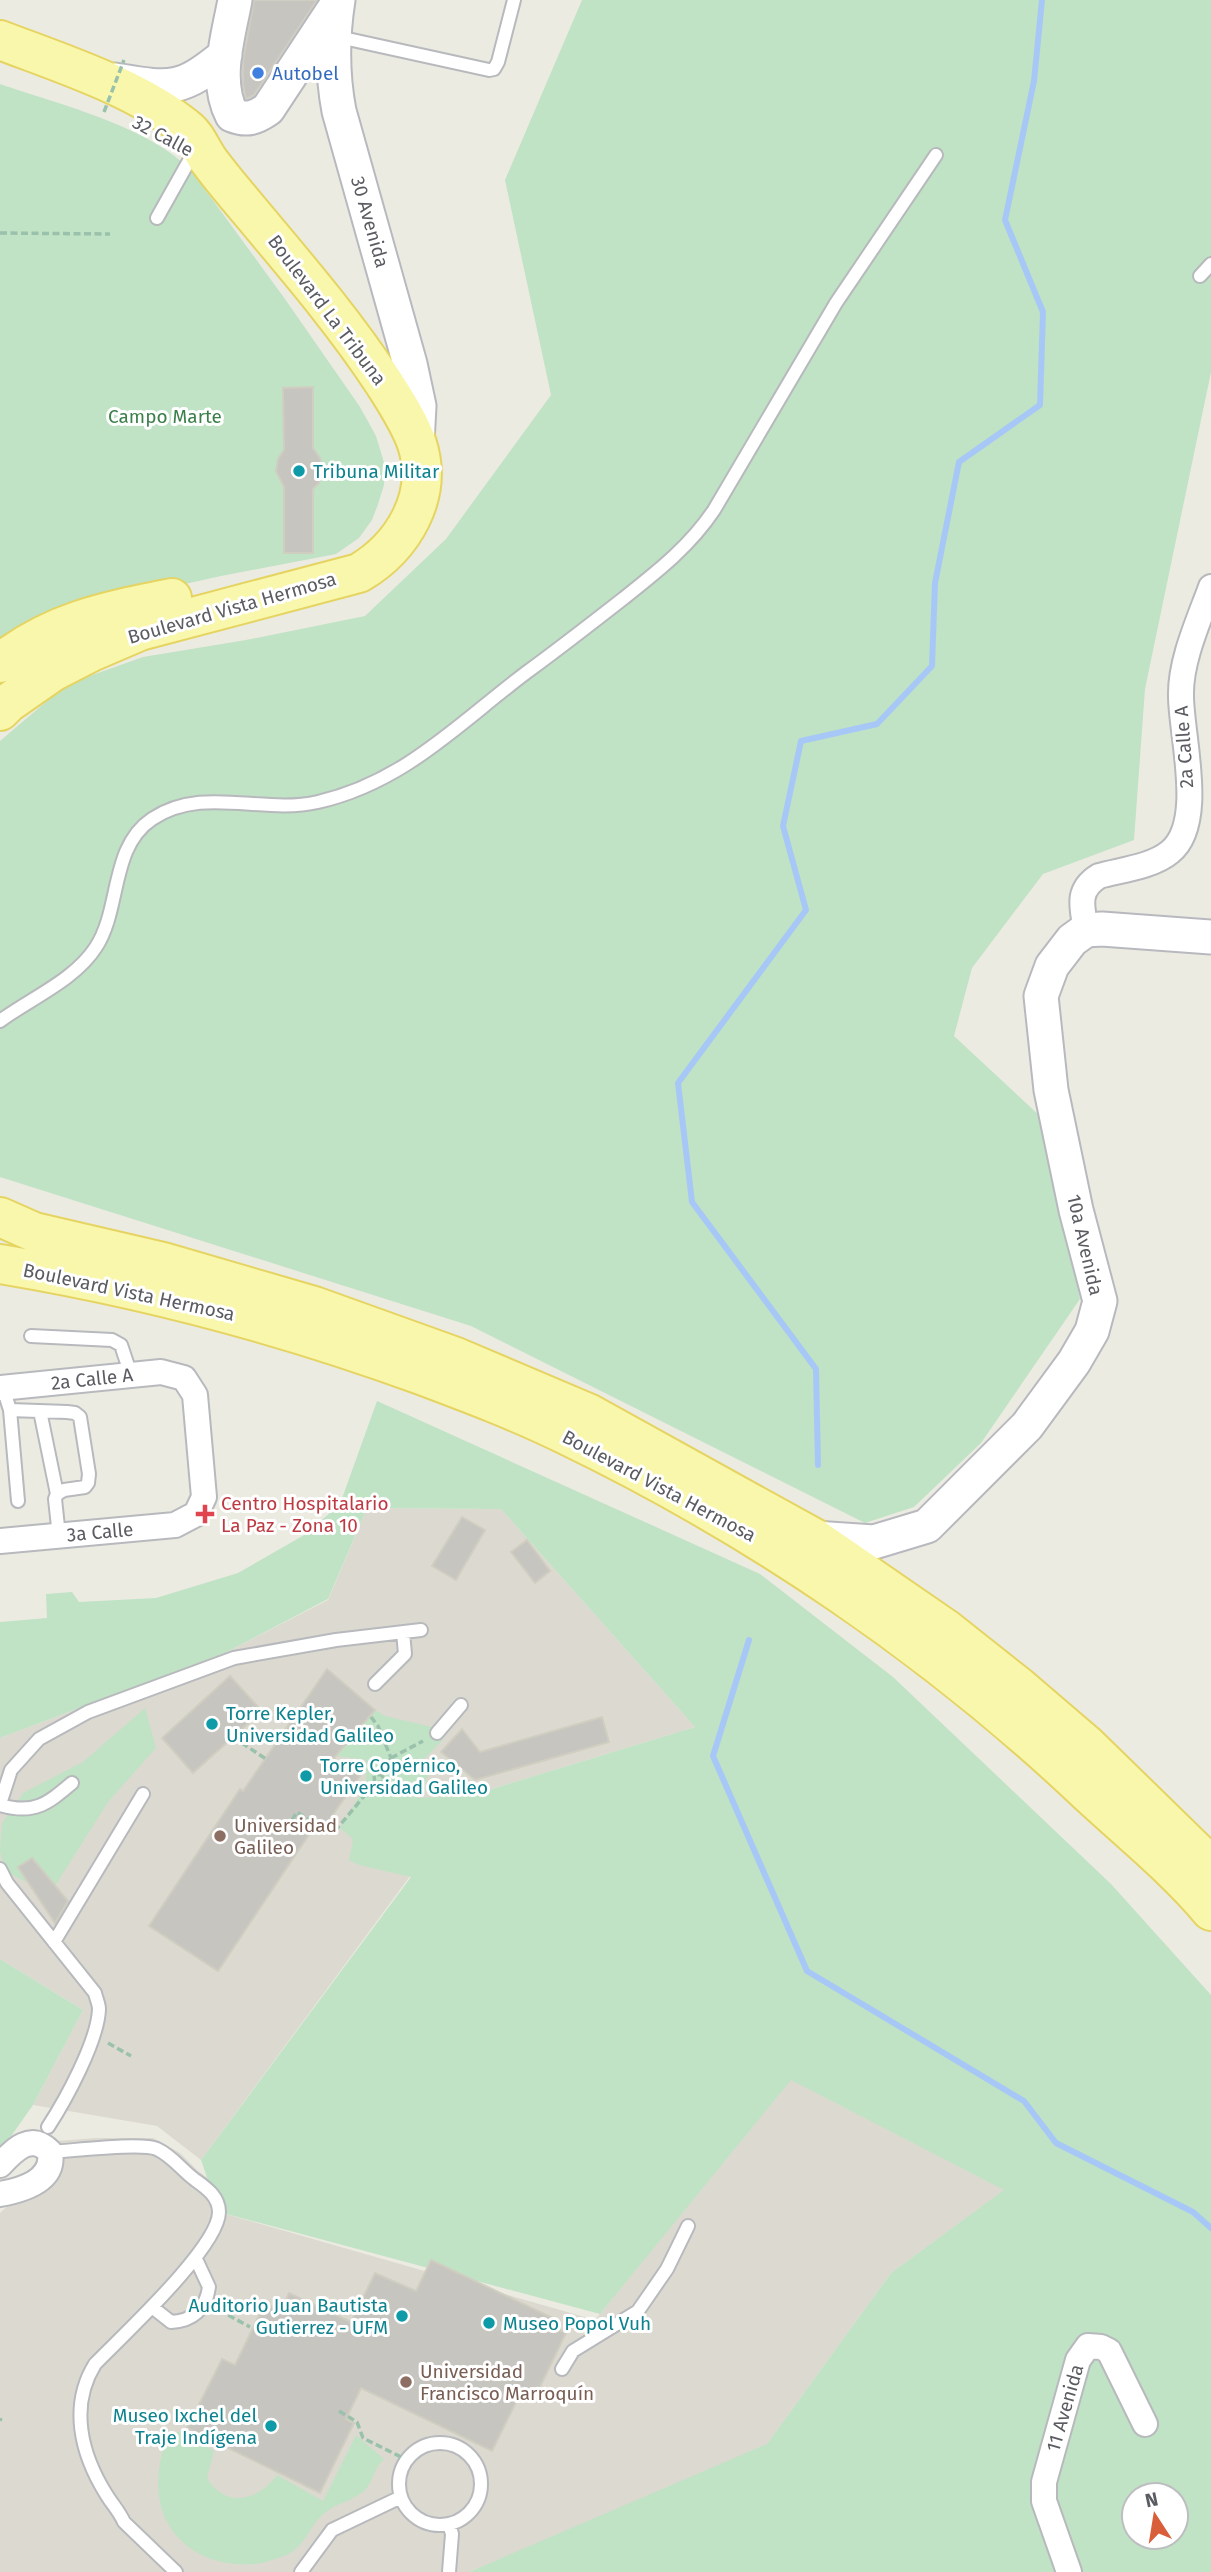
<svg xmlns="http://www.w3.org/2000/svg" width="1211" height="2572" font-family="'Fira Sans',sans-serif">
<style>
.education{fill:#dcdad0}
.green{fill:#c0e2c5;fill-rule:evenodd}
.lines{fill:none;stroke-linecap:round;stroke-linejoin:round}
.stream{stroke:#a7c8f7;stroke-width:6}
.building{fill:#c7c5c0;stroke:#d0cec1;stroke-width:2}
.lane-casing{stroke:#b7b9bd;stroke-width:16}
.street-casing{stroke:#b7b9bd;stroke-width:28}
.secondary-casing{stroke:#b8b9bf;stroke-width:37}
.primary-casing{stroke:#e5d462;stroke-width:42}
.path{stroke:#9ac1ab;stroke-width:3.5;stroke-dasharray:7 3.5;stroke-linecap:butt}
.lane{stroke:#fff;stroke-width:12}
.street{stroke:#fff;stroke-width:24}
.secondary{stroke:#fff;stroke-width:33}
.primary{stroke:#f8f7ab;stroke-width:38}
.path-bridge{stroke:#9ac1ab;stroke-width:3.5;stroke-dasharray:7 3.5;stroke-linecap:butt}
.shop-dot{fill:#3f7fe0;stroke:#fff;stroke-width:2.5}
.culture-dot{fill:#0f9aa8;stroke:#fff;stroke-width:2.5}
.health-dot{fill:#e0444e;stroke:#fff;stroke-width:2.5}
.education-dot{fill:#8d6e63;stroke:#fff;stroke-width:2.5}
.labels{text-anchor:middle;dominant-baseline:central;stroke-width:6;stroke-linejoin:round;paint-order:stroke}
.shop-label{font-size:19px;fill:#366cbe;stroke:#fff;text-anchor:start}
.street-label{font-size:19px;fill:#5a5c62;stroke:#fff}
.park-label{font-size:19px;fill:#3b7f49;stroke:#fff}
.culture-label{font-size:19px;fill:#0d838f;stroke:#fff;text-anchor:start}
.health-label{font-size:19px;fill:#be3a42;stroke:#fff;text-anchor:start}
.education-label{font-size:19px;fill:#785e54;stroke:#fff;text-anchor:start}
</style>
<rect width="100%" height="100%" fill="#ecebe2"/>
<path class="education" d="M367,1508L501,1509L695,1727L469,1796L201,2160L157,2126L33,2105L83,2010L0,1959V1738L227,1652L328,1600Z
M790,2079L1005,2190L891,2273L762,2451L469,2572H0V2213L50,2166L57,2141L96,2138H153L180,2153L198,2171L209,2179L219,2212L595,2320Z"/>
<path class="green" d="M582,0H1211V372L1145,689L1134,840L1043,874L972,968L954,1036L1041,1117L1080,1299L981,1443L914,1507L865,1523L471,1326L0,1177V741L67,684L143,657L246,640L365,616L446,539L551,395L505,180Z
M0,84C58,104 153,127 193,173L285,299L360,407L376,436L385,466L384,485L378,504L372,520L359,538L336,554L221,576L82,607L0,642Z
M377,1401L760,1574L893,1677L1111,1884L1211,1995V2572H469L767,2444L891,2273L1004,2190L791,2080L600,2314L219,2212L201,2160L411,1877L359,1865L349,1860L353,1839L340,1828L366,1785V1760L336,1756L375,1710L385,1716L432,1727L443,1740L419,1764L429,1774L417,1798L469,1796L695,1727L501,1509L367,1508L328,1599L227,1652L0,1738V1622L47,1618L46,1594L72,1592L79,1602L156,1598L238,1573L306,1534L340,1504ZM1134,2495H1176V2537H1134Z
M145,1708L156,1748L108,1802L50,1894L5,1871L0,1851L2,1823L23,1793L83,1762Z
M0,1959L83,2010L33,2105L0,2152Z
M180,2431L214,2451L207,2478C226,2509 258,2501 277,2475L323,2501L356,2435L384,2459C373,2469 373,2483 364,2491C354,2500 338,2503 327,2511C312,2521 307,2542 292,2552C283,2557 272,2560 262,2563C200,2572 151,2533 159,2471C162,2453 161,2442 180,2431Z"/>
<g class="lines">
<path class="stream" d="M818,1465L816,1369L692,1202L678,1083L806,910L783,826L801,741L877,724L932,666L935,583L959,462L1040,405L1043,312L1005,220L1034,81L1042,0
M749,1640L713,1756L807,1971L1024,2101L1056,2143L1193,2212L1211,2228"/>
</g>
<path class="building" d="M254,0H317L254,95L246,99L243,85V61Z
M313,387V448L320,458L323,470L319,483L313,489V553H284V487L276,471L278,459L284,450L283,388Z
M462,1517L485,1530L456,1580L432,1566Z
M527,1540L550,1571L535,1583L511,1552Z
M327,1669L375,1710L334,1758L360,1776L325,1826L318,1821L218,1971L149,1926L240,1789L243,1791Z
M230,1676L262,1711L193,1773L162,1738Z
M602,1717L609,1742L475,1780L441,1752L462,1729L480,1752Z
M32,1858L68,1901L55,1923L18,1867Z
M431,2260L553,2318L550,2326L566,2333L536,2395L523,2388L492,2451L361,2388L346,2419L354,2423L320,2493L187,2428L222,2359L235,2365L265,2303L281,2311L289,2293L351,2322L375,2273L416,2291Z"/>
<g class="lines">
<defs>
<path id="lane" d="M334,36L489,70L494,69L498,62L514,0
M157,218L194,152
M1200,276L1211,264
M0,1021C31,998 75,980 96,947C121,909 110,847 152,819C203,785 262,815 318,802C405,782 459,723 527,672C560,648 592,623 624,598C658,571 690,546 714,510L836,303L936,155
M31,1336L112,1340L121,1345L131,1375
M3,1388L10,1410L67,1412L75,1413L80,1417L89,1474L88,1483L85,1487L64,1490L57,1494L55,1499L59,1536
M10,1410L18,1501
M40,1411L57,1494
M375,1684L405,1654L403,1632
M437,1733L461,1705
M0,1804L11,1770L39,1739L88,1712L234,1658L336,1640L421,1630
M0,1805C34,1815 47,1804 72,1783
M0,1869L7,1883L95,1993C96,1998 99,2004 99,2009C98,2041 65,2101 48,2127
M54,1942L143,1794
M50,2152C72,2151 140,2142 157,2149C172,2156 181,2169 194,2179C205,2187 219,2196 219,2212C219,2247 122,2336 95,2364C69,2406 81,2454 106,2494C112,2504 119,2511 124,2522L176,2572
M152,2307L171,2322C193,2321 206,2309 209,2287L196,2259
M562,2369L573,2351L638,2311L667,2269L688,2226
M399 2484a41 41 0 1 1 82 0a41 41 0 1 1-82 0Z
M449,2524L452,2534L449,2572
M301,2572L332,2530L401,2497"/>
<path id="street" d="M1086,930C1082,907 1076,890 1099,876C1120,870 1152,867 1170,852C1206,823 1181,736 1181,696C1180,661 1199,620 1211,587
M0,1388L161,1372L184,1378L195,1395L204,1497L196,1514L175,1525L0,1541
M0,2165C14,2150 31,2132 50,2152C55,2181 22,2190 0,2194
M1069,2572L1044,2501V2482L1078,2360L1088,2346L1101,2347L1109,2351L1145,2424"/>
<path id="secondary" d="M235,0C228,38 214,80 232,115C247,121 255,118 268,109L334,9
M338,0C332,38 332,74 339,111L410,364L419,406L417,443
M115,80C171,89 180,92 225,55
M814,1538L874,1542L927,1526L1027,1426L1074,1362L1092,1331L1100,1301L1076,1210L1051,1090L1041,996L1052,966L1072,940L1086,930L1102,929L1211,937"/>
<path id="primary" d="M0,40C60,63 136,87 186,128C197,136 202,152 210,162C227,185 246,206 264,228C306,278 348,328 384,383C396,402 410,423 417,444C434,496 403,547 359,573L140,631L91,652L54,671L8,703L0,711
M0,663C53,621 107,611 172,598
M0,1217L34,1232L163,1262L314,1306L456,1357L588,1413L814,1538L946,1629L1018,1686L1088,1746L1211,1866
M0,1264C144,1288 284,1325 421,1375C469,1393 517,1411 564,1434C755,1526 935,1648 1089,1794C1130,1832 1175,1868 1211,1911"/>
</defs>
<use href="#lane" class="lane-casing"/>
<use href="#street" class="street-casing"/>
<use href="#secondary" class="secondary-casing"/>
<use href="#primary" class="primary-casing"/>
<path class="path" d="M0,233L110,234
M233,1737L266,1759
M391,1758L423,1741
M375,1783L374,1776L381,1774
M292,1820L297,1812L322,1829L335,1831L375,1783L382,1782L383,1778L381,1774L391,1758L378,1726L371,1717
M108,2043L131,2056
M219,2310L250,2327
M339,2411L357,2422L363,2438L407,2460
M0,2421L1,2418"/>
<use href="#lane" class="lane"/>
<use href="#street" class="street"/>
<use href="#secondary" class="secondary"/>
<use href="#primary" class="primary"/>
<path class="path-bridge" d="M104,112L124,60"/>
</g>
<circle class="shop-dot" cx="258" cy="73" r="7"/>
<g class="culture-dot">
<circle cx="299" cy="471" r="7"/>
<circle cx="212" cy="1724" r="7"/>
<circle cx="306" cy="1776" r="7"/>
<circle cx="402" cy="2316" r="7"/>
<circle cx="489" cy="2323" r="7"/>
<circle cx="271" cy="2426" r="7"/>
</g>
<path class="health-dot" d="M201.5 1503.5h7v7h7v7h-7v7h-7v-7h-7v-7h7z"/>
<g class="education-dot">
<circle cx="220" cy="1836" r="7"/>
<circle cx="406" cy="2382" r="7"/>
</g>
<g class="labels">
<g class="shop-label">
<text x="272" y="73">Autobel</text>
</g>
<g class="street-label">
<text transform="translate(163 136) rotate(28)">32 Calle</text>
<text transform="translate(370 222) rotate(74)">30 Avenida</text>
<text transform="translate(327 310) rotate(53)">Boulevard La Tribuna</text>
<text transform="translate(232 608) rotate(-16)">Boulevard Vista Hermosa</text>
<text transform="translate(1184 747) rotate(-94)">2a Calle A</text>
<text transform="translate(1085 1245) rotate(77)">10a Avenida</text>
<text transform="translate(129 1292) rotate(12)">Boulevard Vista Hermosa</text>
<text transform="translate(92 1379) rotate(-6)">2a Calle A</text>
<text transform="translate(659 1486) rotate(28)">Boulevard Vista Hermosa</text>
<text transform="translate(100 1532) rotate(-5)">3a Calle</text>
<text transform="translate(1065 2408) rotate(-74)">11 Avenida</text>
</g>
<g class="park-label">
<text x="165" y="416">Campo Marte</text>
</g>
<g class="culture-label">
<text x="313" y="471">Tribuna Militar</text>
<text x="226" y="1713">Torre Kepler,<tspan x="226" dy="22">Universidad Galileo</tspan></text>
<text x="320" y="1765">Torre Copérnico,<tspan x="320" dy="22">Universidad Galileo</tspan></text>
<text x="388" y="2305" text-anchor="end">Auditorio Juan Bautista<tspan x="388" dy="22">Gutierrez - UFM</tspan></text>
<text x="503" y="2323">Museo Popol Vuh</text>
<text x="257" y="2415" text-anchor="end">Museo Ixchel del<tspan x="257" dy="22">Traje Indígena</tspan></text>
</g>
<g class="health-label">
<text x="221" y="1503">Centro Hospitalario<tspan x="221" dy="22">La Paz - Zona 10</tspan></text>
</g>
<g class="education-label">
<text x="234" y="1825">Universidad<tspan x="234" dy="22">Galileo</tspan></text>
<text x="420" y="2371">Universidad<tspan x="420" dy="22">Francisco Marroquín</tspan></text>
</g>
</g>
<g transform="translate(1155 2516) rotate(348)"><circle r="33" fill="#ffffff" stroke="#bdbec0" stroke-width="2"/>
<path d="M0-5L12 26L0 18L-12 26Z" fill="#d95f3a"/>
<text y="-10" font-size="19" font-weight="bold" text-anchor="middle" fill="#5a5c62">N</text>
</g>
</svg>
